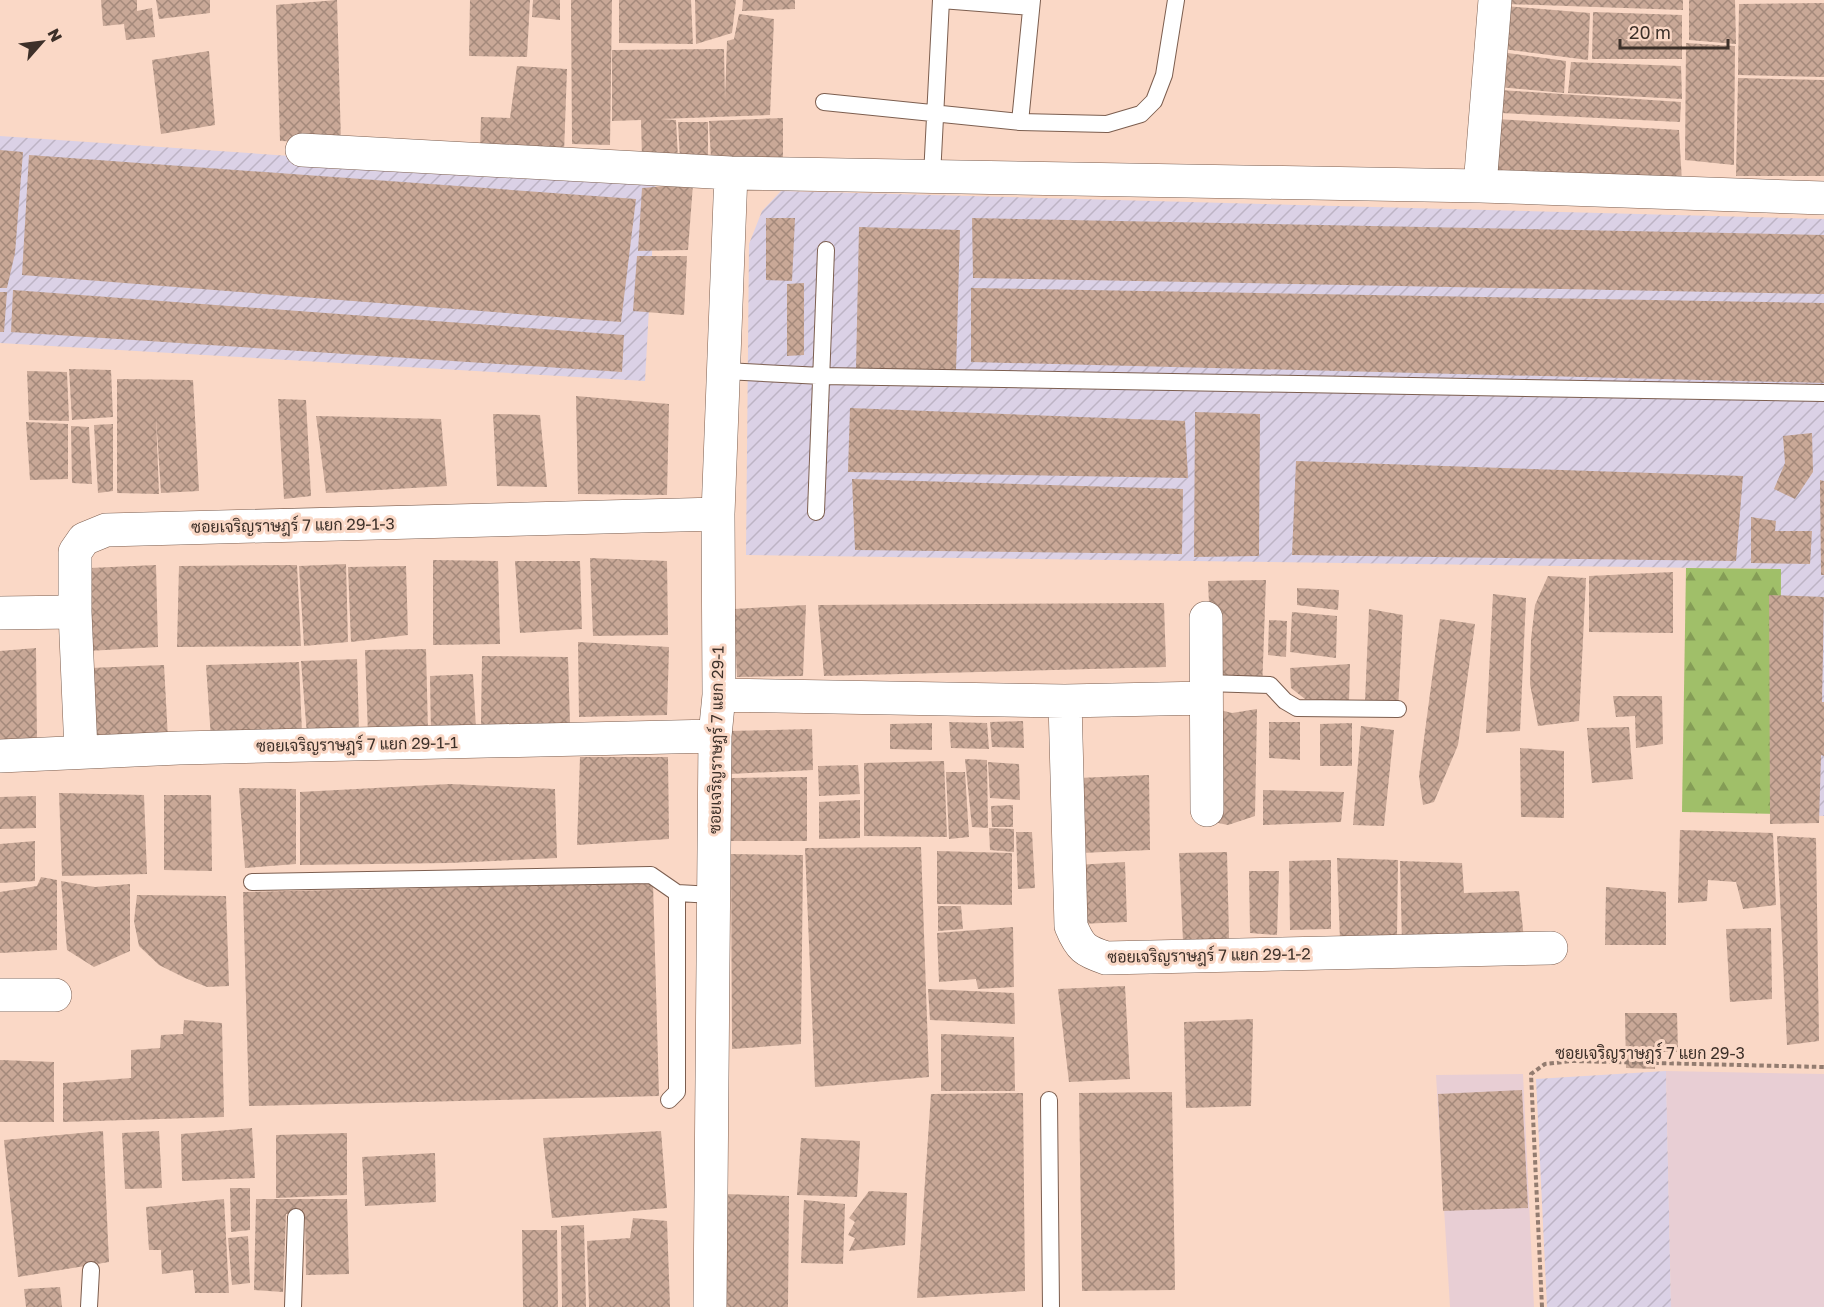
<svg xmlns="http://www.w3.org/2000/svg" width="1824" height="1307" font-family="'Golos Text',Sarabun,sans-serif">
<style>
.commercial{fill:#e8ced4}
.industrial{fill:url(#industrial-furrows)}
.forest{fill:url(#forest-firs)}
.building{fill:url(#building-cross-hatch)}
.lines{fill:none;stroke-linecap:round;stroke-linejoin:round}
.service-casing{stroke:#7c5e4f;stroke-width:18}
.minor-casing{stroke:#7c5e4f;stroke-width:34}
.path{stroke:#937c70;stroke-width:4;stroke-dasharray:4.5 3;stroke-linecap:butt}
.service{stroke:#fff;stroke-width:16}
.minor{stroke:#fff;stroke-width:33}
.labels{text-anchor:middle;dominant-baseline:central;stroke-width:6;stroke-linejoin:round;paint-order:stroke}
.street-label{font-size:16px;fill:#3d3029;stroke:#fad8c6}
</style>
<defs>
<pattern id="industrial-furrows" width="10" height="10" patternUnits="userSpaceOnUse" patternTransform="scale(1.5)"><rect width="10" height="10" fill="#dbd1e6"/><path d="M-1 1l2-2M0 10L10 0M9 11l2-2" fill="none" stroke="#bdb4c5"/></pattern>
<pattern id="forest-firs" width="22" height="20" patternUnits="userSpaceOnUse" patternTransform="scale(1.5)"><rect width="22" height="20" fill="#a0bf69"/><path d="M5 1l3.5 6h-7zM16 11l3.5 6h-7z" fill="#849c56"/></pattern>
<pattern id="building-cross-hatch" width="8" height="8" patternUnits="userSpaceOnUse" patternTransform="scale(1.5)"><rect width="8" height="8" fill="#c9a897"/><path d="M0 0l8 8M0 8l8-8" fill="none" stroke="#a4897b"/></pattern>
</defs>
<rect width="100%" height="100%" fill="#fad8c6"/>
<path class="commercial" d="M1666,1071L1824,1074V1307H1671Z
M1523,1074L1534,1307H1450L1436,1075Z"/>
<path class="industrial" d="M0,136L656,181L645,381L0,343Z
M781,191L1824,219V816L1780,814L1781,569L746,555L749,244L762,211Z
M1666,1071L1671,1307H1547L1536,1079Z"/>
<path class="forest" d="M1686,568L1781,569L1780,814L1682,812Z"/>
<path class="building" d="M101,0H137V11L152,8L155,37L126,40L124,24L103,26Z
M156,0H210V13L159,19Z
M337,0L341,143L280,141L276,5Z
M470,0H530L527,57L469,56Z
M533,0H560V20L532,17Z
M571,0H612L610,145L572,144Z
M619,0H691L693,44L619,43Z
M695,0H736L732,33L696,44Z
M743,0H795V9L742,11Z
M1507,0H1683V10L1507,4Z
M1689,0H1735L1736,44L1689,40Z
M1824,3V77L1738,75L1739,4Z
M1505,6L1590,13L1588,60L1503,49Z
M1593,12L1682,15V59H1592Z
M739,14L774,19L770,115L660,119L676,120L678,158H642L641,120L612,121V50L724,49L725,99L727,41L734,39Z
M1686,43L1735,46L1734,165L1685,160Z
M209,51L215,125L161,134L152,60Z
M1500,52L1566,61L1564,93L1498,87Z
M1571,62L1681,66L1682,99L1568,93Z
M517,66L567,69L564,153L480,147L481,117L510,118Z
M1738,78L1824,80V176H1736Z
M1500,90L1681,102L1680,122L1501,113Z
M783,118V163L711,159L709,121Z
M1496,119L1679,130L1682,182L1492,175Z
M678,122H708V157L680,159Z
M0,150L23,152L15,253L7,288H0Z
M29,155L636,199L621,322L22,275Z
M693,184L688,250L638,251L642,188Z
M766,218H795L792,281L766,280Z
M972,218L1824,235V294L973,278Z
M859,227L960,230L956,371L856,370Z
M637,256H687L684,315L633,311Z
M804,283V355L787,356V284Z
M971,288L1824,303V383L971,362Z
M13,290L624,335L622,372L11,332Z
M0,292H7L4,332H0Z
M69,369L111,370L113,417L72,420Z
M27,371L67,372L69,421L29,420Z
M117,379L193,380L199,491L161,493L156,416L159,494L117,493Z
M576,396L669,404L667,495L578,494Z
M278,399L306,400L311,496L284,499Z
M850,408L1185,421L1188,478L848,472Z
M1195,412L1260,414L1259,556L1194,557Z
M493,414L540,415L547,487L497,486Z
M316,416L441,419L447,486L326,493Z
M26,422L68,424V479L30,480Z
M113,424V491L98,493L94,425Z
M71,426L89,427L92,484L72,483Z
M1812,433L1813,472L1795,499L1774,489L1785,463L1783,436Z
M1296,461L1743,476L1736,561L1292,555Z
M852,479L1183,489L1182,554L855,550Z
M1820,480L1824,481V575H1821Z
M1751,517L1776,521L1775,531H1812L1810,564L1751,563Z
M590,558L667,561L668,635L593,636Z
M433,560L498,561L500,644L433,645Z
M515,561H580L582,629L520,633Z
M346,564L348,642L304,646L299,566Z
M156,565L158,647L88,651L90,568Z
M297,565L301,646L177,647L179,566Z
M406,566L408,635L351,642L348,567Z
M1673,572V633L1589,632V576Z
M1548,576L1586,578L1579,721L1538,726L1530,684L1531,639L1535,605Z
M1266,580L1262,691H1213L1208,581Z
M1297,588L1339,590L1338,610L1297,605Z
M1493,594L1526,598L1520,731L1486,733Z
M1769,595L1824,597L1822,702H1824V756L1821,755L1819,823L1770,824Z
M1164,603L1166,667L824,676L818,605Z
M806,605L803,676L737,677L734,609Z
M1369,609L1403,615L1398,709L1365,702Z
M1292,612L1337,616L1336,658L1290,652Z
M1440,619L1475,624L1458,745L1434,802L1423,805L1419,776Z
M1269,620L1287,621L1286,657L1268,655Z
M578,642L669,647L667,715L579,717Z
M36,648L37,745L0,747V651Z
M426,649L428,733L368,735L365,650Z
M482,656L568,657L570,723L481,725Z
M357,659L359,732L307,735L301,661Z
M299,662L302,733L211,739L206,665Z
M1350,664L1349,702L1305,699L1291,688L1290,668Z
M164,665L168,739L96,742L90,668Z
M473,674L476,729L431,733L430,676Z
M1613,696H1662L1663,744L1636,748L1635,716L1616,717Z
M1212,708L1232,713L1257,709L1255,816L1228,825L1204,820Z
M1023,721L1024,748L992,747L990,722Z
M949,722L987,723L989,749L951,748Z
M1269,722H1300V760L1269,758Z
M932,723V750L890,749V724Z
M1352,723V766H1320V724Z
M1361,726L1394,730L1384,826L1353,825Z
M1629,727L1633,779L1592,783L1587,728Z
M812,729L813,770L730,774L728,731Z
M1520,748L1564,751V818L1521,817Z
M580,757H668L669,839L577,845Z
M965,759L987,760L988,828L972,827Z
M944,761L947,837L864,836V763Z
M988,762L1019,764L1020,800L990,798Z
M858,765L860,794L819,796L818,766Z
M946,772H965L969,837L949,839Z
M1149,775L1150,850L1081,853L1078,778Z
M807,777V841H729L731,778Z
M450,784L555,789L557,858L449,863L300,865V792Z
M239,788L296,789V864L245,868Z
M1263,790L1344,792L1341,822L1263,825Z
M59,793L144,795L147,874L62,876Z
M164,795H211L212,871L164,870Z
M36,796V828L0,829V797Z
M860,800V838L819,839V802Z
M1013,805V827H992L991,806Z
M989,828L1014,829V852L990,850Z
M1680,830L1773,833L1776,905L1743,909L1736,882L1708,880L1707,901L1678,903Z
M1016,832H1032L1035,888L1018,889Z
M1777,836L1816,838L1819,1041L1787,1045Z
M35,841V881L0,883V844Z
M921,847L929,1077L815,1087L805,848Z
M937,851L1012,853V905L937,904Z
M1227,852L1229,939L1183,942L1179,853Z
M731,854L803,855L801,1044L732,1049Z
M1337,858L1398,860L1397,937L1340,941Z
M1331,860V929L1290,930L1289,861Z
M1400,861L1462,863L1464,893L1519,891L1524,939L1402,944Z
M1125,862L1127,922L1079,924L1077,865Z
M1249,871H1279L1277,935L1250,933Z
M41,877L57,880V950L0,953V892L37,886Z
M61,881L95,887L130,884V951L94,967L67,950Z
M653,883L659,1096L249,1106L243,892Z
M1606,887L1666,892V945H1605Z
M137,895L226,896L229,986L207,987L185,978L159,965L139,946L134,921Z
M938,906H961L963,929L938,931Z
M1013,927L1014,987L978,989L976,979L939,982L937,933Z
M1771,928L1772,999L1730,1002L1726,929Z
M1125,986L1130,1079L1069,1082L1058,989Z
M928,989L1014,993L1015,1024L930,1020Z
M1625,1013H1677L1678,1052H1654L1655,1069L1626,1068Z
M1253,1019L1251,1106L1186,1108L1184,1022Z
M184,1020L222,1023L224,1117L63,1122V1083L131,1078V1050L160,1048L161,1035L183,1034Z
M941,1034L1014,1037L1015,1091H941Z
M0,1060L54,1062V1122H0Z
M1522,1090L1528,1208L1443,1211L1438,1094Z
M1172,1092L1175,1290L1082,1291L1079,1093Z
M1023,1093L1025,1291L917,1298L931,1094Z
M252,1128L255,1178L182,1181L181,1134Z
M103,1131L109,1262L18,1277L4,1140Z
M159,1131L162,1188L125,1189L122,1133Z
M661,1131L667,1208L552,1218L543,1138Z
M347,1133V1195L276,1198V1135Z
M801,1138L860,1141L857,1197L797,1195Z
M435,1153L436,1202L365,1206L362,1157Z
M230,1188H250V1230L231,1232Z
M869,1191L907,1193L905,1245L849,1251L855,1238L848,1235L855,1222L849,1218Z
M724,1194L789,1196L788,1307H727Z
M224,1199L229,1293H195L193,1270L162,1274L161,1250H149L146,1207Z
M256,1199H347L349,1274L306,1275L305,1216L286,1214L283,1292L254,1290Z
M804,1200L845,1204L843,1264L801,1263Z
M633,1218L667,1221L670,1307H589L587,1241L630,1238Z
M584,1225L586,1307H562L561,1226Z
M522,1230H557L558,1307H523Z
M248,1236L250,1283L232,1285L228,1238Z
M60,1287L62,1307H26L24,1289Z"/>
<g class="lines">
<defs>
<path id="service" d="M941,0L1031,7
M824,102L1020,122L1107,124L1141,114L1154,101L1164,75L1176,0
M1020,122L1032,0
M932,176L941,0
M725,371L822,376L1824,393
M816,512L826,250
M1206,683L1270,685L1285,701L1297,708L1398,709
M252,882L651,875L677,893L713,895
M669,1100L677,1092V893
M1049,1100L1051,1307
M89,1307L91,1270
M293,1307L296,1217"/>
<path id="minor" d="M302,150L731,173L1480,186L1824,198
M1480,186L1495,0
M0,613L75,612
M1206,618L1207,810
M719,695L1065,701L1071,926C1080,948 1085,951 1106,958L1551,948
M1065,701L1206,698
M81,751L75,612V552L84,539L106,530L718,514
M0,756L179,748L715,736
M0,995H55
M710,1307L715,736L719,695L718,514L731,173"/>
</defs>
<use href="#service" class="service-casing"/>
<use href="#minor" class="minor-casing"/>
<path class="path" d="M1542,1307L1531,1074L1545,1064L1572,1061L1824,1067"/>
<use href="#service" class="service"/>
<use href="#minor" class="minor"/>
</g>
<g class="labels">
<g class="street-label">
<text transform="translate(293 525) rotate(-1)">ซอยเจริญราษฎร์ 7 แยก 29-1-3</text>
<text transform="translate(716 740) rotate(-89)">ซอยเจริญราษฎร์ 7 แยก 29-1</text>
<text transform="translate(357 744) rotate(-1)">ซอยเจริญราษฎร์ 7 แยก 29-1-1</text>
<text transform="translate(1209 955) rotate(-1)">ซอยเจริญราษฎร์ 7 แยก 29-1-2</text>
<text x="1650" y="1053">ซอยเจริญราษฎร์ 7 แยก 29-3</text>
</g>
</g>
<g transform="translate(42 42) rotate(62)" stroke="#fad8c6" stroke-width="4.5" paint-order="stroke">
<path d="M0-4.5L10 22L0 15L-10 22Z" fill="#3d3029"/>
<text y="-9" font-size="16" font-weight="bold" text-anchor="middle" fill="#3d3029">N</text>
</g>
<path d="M1620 39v9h108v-9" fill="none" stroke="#3d3029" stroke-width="3"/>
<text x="1629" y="39" font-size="18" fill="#3d3029" stroke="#fad8c6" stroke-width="4.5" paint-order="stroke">20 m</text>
</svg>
